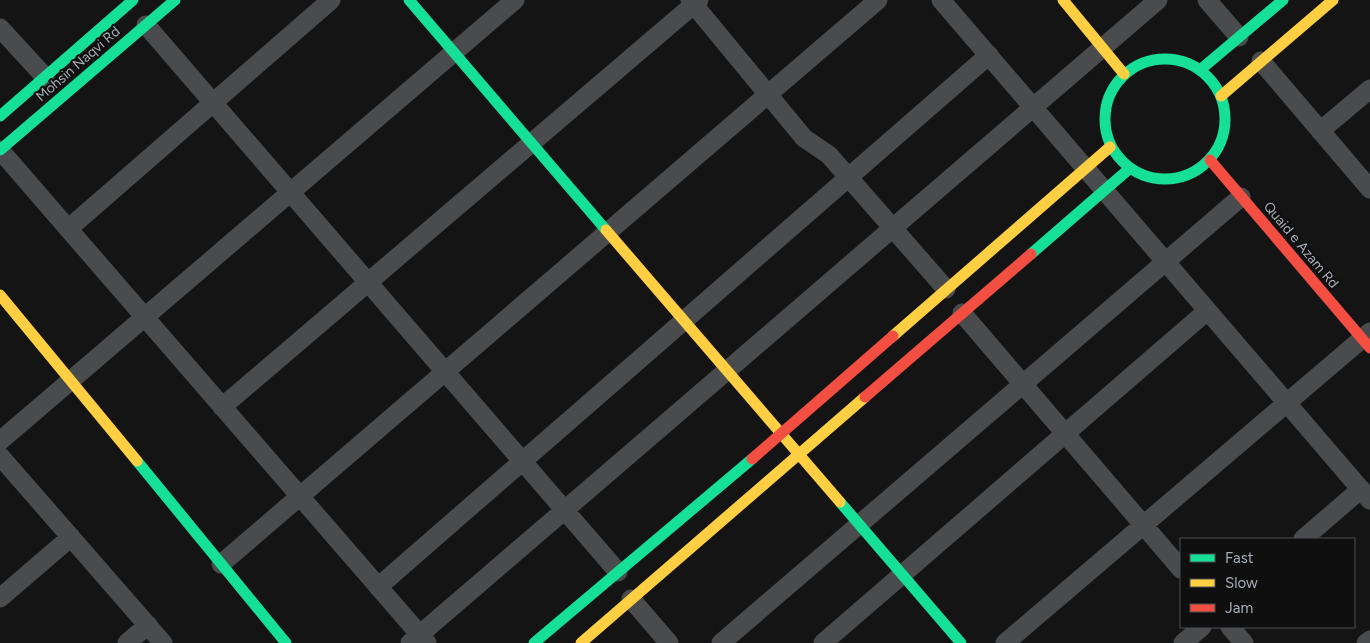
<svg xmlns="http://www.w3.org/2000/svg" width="1370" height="643" font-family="Figtree,sans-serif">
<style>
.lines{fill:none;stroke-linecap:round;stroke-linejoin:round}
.street{stroke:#494b4d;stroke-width:19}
.fast{stroke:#16e098;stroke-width:11}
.slow{stroke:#ffcf43;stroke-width:11}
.jam{stroke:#f24e42;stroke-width:11}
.labels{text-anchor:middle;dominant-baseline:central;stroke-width:4;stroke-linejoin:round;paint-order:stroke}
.street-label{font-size:14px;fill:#a7adb4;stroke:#0f0f10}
</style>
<rect width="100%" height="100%" fill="#141415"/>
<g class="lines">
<path class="street" d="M690,0L804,138L829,155L946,289
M941,0L1370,500
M1207,0L1239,37
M146,25L618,572
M0,28L45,77
M1261,61L1370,189
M1320,131L1370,89
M0,150L427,643
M68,229L331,0
M962,313L1181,569
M222,407L699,0
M0,441L515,0
M0,456L163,643
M1303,539L1361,489
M221,564L878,0
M378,587L989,55
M0,598L71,537
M631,599L669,643
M1230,627L1244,643
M127,643L148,625
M410,643L1158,0
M721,643L1241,197
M823,643L1207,311
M1005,643L1370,332
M1183,643L1202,627
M1366,643L1370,640"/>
<path class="fast" d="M409,0L606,230
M1105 119a60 60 0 1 1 120 0a60 60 0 1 1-120 0Z
M1200,70L1283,0
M0,116L133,0
M0,150L175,0
M1031,254L1129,169
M137,461L286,643
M840,502L961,643
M534,643L752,459"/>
<path class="slow" d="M1063,0L1124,74
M1221,96L1333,0
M606,230L840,502
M0,295L137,461
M893,336L1110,147
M581,643L865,397"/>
<path class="jam" d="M1210,160L1370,348
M865,397L1031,254
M752,459L893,336"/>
</g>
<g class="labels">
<g class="street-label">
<text transform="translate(78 64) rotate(-41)">Mohsin Naqvi Rd</text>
<text transform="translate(1301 245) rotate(50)">Quaid e Azam Rd</text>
</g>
</g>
<rect x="1180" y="538" width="175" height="90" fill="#0f0f10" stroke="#4c4e52"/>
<rect x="1190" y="554" width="25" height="8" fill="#16e098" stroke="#4c4e52"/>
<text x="1225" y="563" font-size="15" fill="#a7adb4">Fast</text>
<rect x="1190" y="579" width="25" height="8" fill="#ffcf43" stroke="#4c4e52"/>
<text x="1225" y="588" font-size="15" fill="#a7adb4">Slow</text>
<rect x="1190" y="604" width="25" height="8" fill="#f24e42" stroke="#4c4e52"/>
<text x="1225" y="613" font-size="15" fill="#a7adb4">Jam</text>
</svg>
